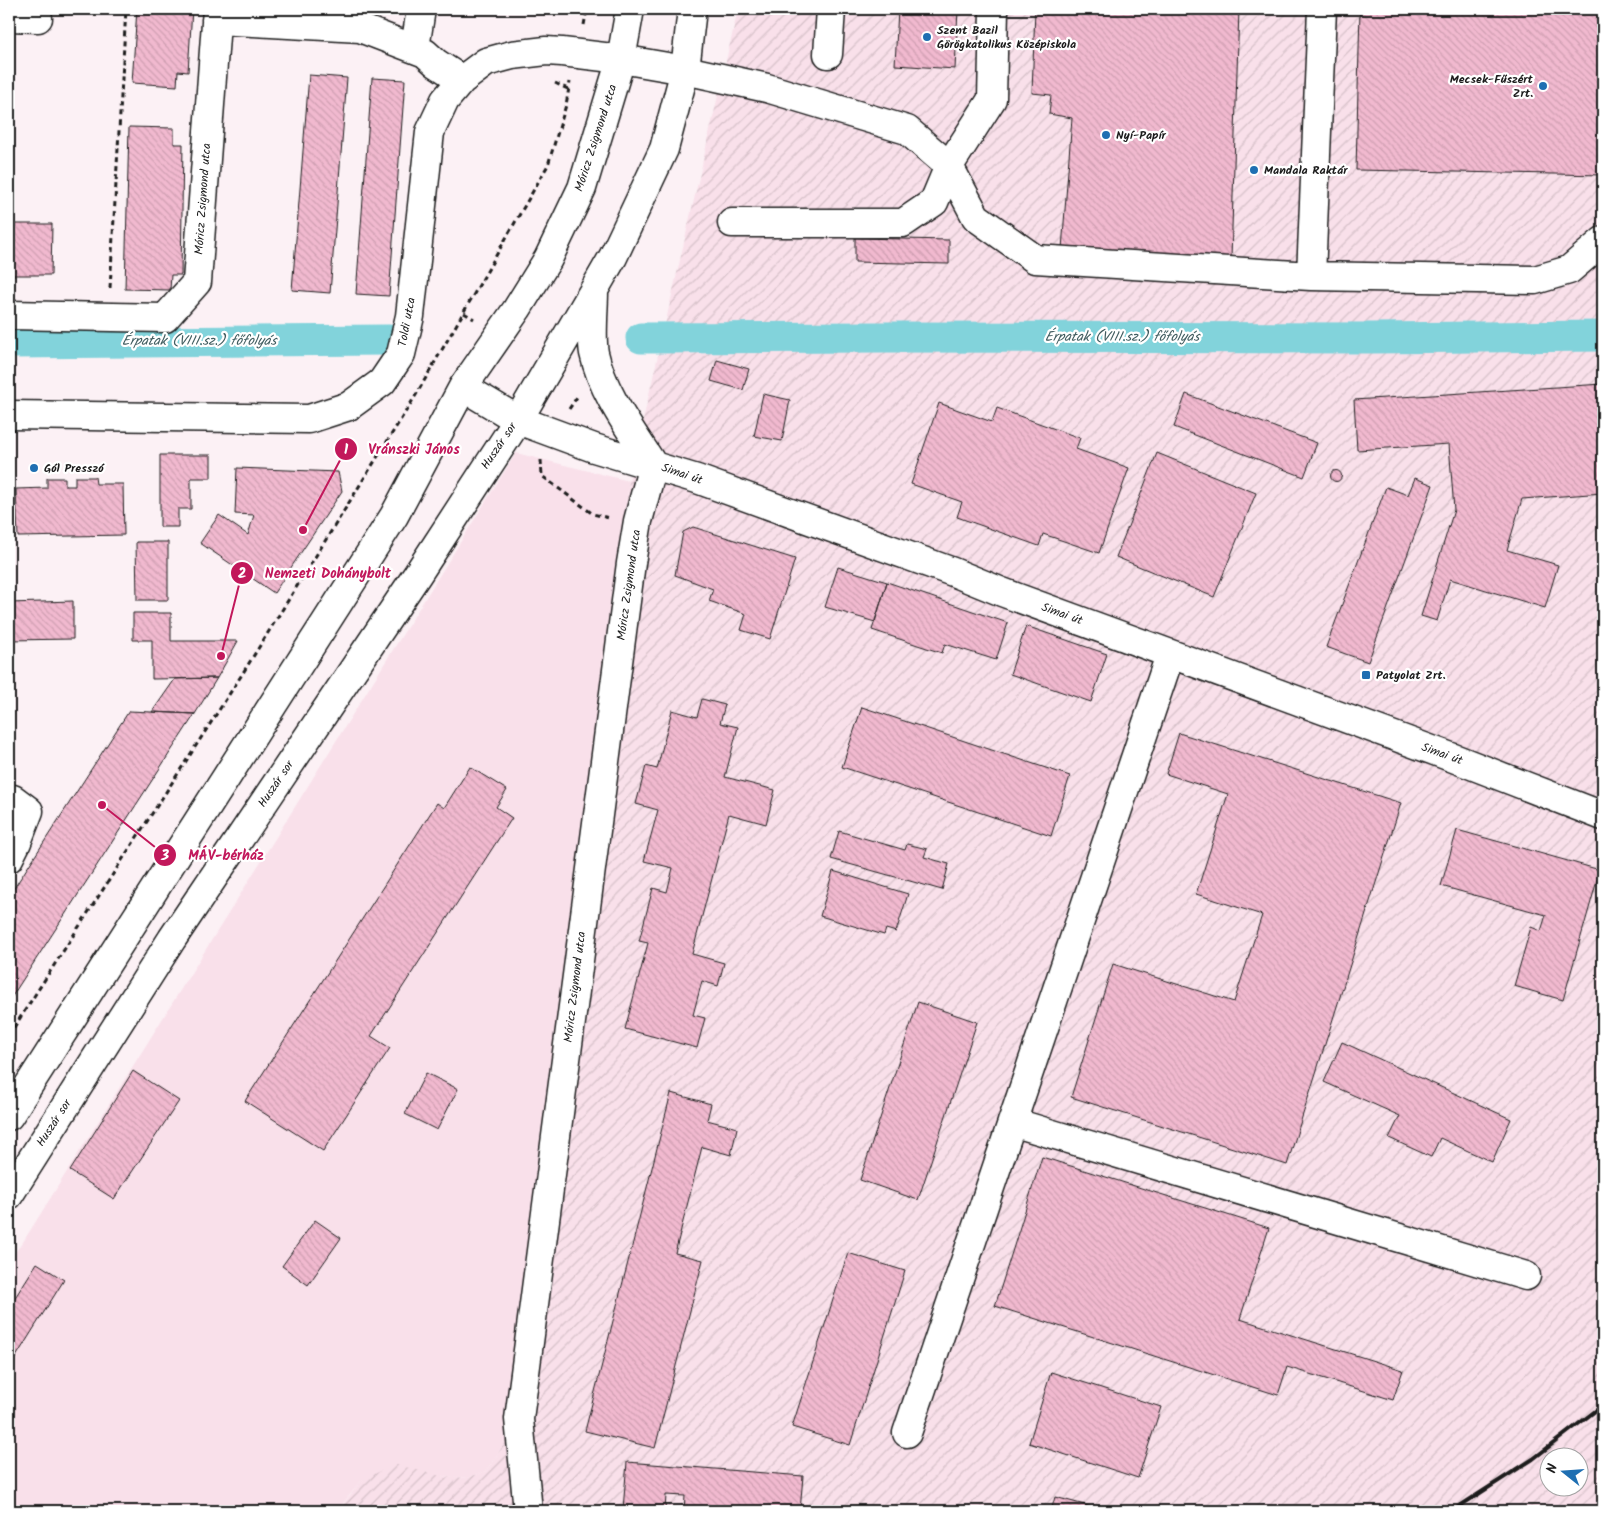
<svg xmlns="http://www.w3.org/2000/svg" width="1612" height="1520" font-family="Kalam,sans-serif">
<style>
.built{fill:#f9e0ea}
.industrial{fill:url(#industrial-furrows);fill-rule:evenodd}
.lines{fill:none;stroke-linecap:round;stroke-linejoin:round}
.canal{stroke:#82d3db;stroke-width:31}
.building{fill:url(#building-back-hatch);stroke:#1c1c1c}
.minor-casing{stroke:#1c1c1c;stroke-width:31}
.major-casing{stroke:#1c1c1c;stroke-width:31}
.path{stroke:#1c1c1c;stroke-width:3;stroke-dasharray:5 4;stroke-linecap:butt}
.minor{stroke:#fff;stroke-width:28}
.major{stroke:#fff;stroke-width:28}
.rail{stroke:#1c1c1c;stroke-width:4}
.poi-dot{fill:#1f6fb2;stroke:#fff;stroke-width:2}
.labels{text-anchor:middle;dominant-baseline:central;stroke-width:4.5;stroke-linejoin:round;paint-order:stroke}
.poi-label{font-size:12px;font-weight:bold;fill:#1c1c1c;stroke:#fff;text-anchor:start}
.street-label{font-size:12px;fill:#1c1c1c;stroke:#fff}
.water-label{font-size:14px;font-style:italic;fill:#405c5f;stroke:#fff}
.leader{fill:none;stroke:#c2185b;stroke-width:2}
.callout-dot{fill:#c2185b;stroke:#fff;stroke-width:2}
.mark-label{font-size:15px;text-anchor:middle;font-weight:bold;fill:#fff}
.callout-label{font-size:14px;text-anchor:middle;font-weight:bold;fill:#c2185b;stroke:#fff;stroke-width:4.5;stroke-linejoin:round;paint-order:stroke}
</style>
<defs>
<pattern id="industrial-furrows" width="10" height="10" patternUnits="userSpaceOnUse" patternTransform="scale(1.25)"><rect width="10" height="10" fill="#f9e0ea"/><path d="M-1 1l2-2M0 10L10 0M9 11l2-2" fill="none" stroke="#d5c0c8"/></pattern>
<pattern id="building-back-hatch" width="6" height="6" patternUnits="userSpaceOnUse" patternTransform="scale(1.25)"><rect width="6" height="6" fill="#f1b9cf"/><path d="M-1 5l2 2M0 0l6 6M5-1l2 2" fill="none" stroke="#ce9eb1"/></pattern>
</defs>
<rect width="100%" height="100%" fill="#fcf1f5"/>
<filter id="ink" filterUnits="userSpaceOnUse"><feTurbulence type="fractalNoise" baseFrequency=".02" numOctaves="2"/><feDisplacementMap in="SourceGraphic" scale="10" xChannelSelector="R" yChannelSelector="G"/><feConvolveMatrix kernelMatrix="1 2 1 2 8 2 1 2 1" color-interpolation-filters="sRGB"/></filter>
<g filter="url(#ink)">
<path class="built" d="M516,453L629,481L512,1416L503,1446L486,1471L467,1478L441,1476L361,1481L337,1511H9V1260L23,1242Z"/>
<path class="industrial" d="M738,9H1603V1511H338L361,1481L394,1464L441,1476L467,1478L486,1471L503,1446L512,1416L629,481ZM1550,1458H1580V1488H1550Z"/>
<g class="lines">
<path class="canal" d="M641,338L883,337L1372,338L1603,336
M9,343L389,340"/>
</g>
<path class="building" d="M137,9H192L188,72L178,71L177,86L132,83Z
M898,9H958L955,69L895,65Z
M1035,9H1239L1231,259L1062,249L1072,118L1049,114L1051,95L1032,93Z
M1360,9H1603V175L1356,170Z
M309,75L347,78L330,293L292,290Z
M372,78L405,80L389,296L356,294Z
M129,127L174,128V144H183L181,275H171L170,290L125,289Z
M9,224H52L51,275H9Z
M855,238L949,240V264L855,262Z
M717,360L749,369L743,390L711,381Z
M1603,384V493L1522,499L1507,550L1558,565L1545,608L1450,579L1437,621L1421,616L1454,510L1449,444L1357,450L1354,400Z
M763,394L790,400L782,441L754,436Z
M1186,394L1317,443L1304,477L1174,427Z
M939,403L992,422L997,408L1080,438L1076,449L1129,468L1099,553L1043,534L1039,546L957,517L962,502L911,484Z
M1157,453L1256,493L1214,597L1116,557Z
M160,455H211V478H191V509H178V527H160Z
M237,468L338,472L342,491L274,593L200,543L219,515L248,535L254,515L235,514Z
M1330.5 476a5.5 5.5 0 1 1 11 0a5.5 5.5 0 1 1-11 0Z
M75,477H95L96,484H123L124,535L18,537L16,489L47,488V478H65V486H75Z
M1415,478L1433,485L1368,662L1326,647L1386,487L1408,495Z
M693,527L795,559L770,639L741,630L746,614L709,601L713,589L675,575L683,532Z
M136,542H168V600H137Z
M838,567L887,582L875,622L825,607Z
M887,582L1008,623L996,660L945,644L942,653L872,630Z
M73,601V639L9,640V603Z
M133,613H171V641H238L217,678L152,679V640H133Z
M1026,626L1107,654L1091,702L1010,674Z
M217,678L195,714L152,712L175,679Z
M702,699L725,705L720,723L738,727L725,777L775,790L766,824L729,814L692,954L724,963L718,986L702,981L693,1015L705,1018L697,1048L625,1029L648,943L639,941L653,888L667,892L673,868L644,861L658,810L636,804L646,766L657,769L672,710L697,717Z
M862,707L1070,776L1051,836L842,767Z
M129,711L195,714L9,1001V896Z
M1179,733L1401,803L1287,1165L1071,1097L1113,964L1234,1002L1262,915L1196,894L1228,794L1166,774Z
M470,767L507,790L496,807L512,818L371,1036L390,1048L323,1151L245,1101L437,803L444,808Z
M1457,830L1600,870L1563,1000L1514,986L1531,927L1541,931L1546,915L1441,886Z
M839,831L905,850L907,844L927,849L924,857L949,864L942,890L831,859Z
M833,871L908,894L896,932L886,929L884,935L820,916Z
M918,1002L977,1022L918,1200L860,1180Z
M1342,1042L1511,1119L1492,1162L1440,1138L1431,1157L1389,1138L1400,1116L1324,1082Z
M133,1071L179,1101L114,1199L70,1171Z
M426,1073L458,1089L437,1130L405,1114Z
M671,1093L711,1104L707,1120L737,1128L731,1155L702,1147L675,1253L703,1260L655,1448L585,1431Z
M1042,1157L1269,1228L1240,1319L1403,1370L1393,1400L1287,1367L1278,1395L995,1306Z
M315,1220L341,1238L308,1285L282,1266Z
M848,1253L905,1271L850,1445L792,1427Z
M37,1263L64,1280L9,1368V1307Z
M1051,1372L1161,1407L1138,1478L1029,1443Z
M627,1462L803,1476L800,1511H684L685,1496L666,1495L665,1511L623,1509Z
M1055,1497L1096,1508L1095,1511H1051Z"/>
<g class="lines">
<defs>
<path id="minor" d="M9,17L38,18
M216,20L360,28L425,53L436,63L462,80
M415,48L421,9
M828,54L831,9
M732,223H903L934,202L949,166L992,99L994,9
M1311,276L1322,9
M9,315L165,318L197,282L217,9
M9,415L309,419L349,406L382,382L401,354L410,316L430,132L445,100L462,80L486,62L512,55L546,51L562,52L621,59L685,70L767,88L907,130L949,166L976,217L1035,259L1311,276L1535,280L1569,270L1603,241
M9,798L13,799L29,811L17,842L9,858
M1012,1122L1526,1276
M907,1433L1170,655
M528,1511L519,1419L631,563L638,521L653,465"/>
<path id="major" d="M594,291C594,308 591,338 594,353C603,394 631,430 653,465
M463,387L518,420L594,448L697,479L953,572L1002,592L1451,757L1603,816
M9,1116L394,516L463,387L517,309L548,259L582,188L621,59L630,9
M9,1195L172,939L417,575L518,420L594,290L613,257L664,149L685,70L692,9"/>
</defs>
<use href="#minor" class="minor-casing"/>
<use href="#major" class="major-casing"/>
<path class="path" d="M584,25L587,9
M555,83L568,89
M110,288L126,9
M464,313L474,319
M569,409L577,397L576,395
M541,460L542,476L593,514L609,518
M9,1035L241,676L416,395L548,165L566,105L570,82"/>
<use href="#minor" class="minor"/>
<use href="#major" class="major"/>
<path class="rail" d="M1452,1511L1533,1459L1603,1405"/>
</g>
</g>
<g class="poi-dot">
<circle cx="927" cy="37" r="5"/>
<circle cx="1543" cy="86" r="5"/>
<circle cx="1106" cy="135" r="5"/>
<circle cx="1254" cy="170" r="5"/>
<circle cx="34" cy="468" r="5"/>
<rect x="1361" y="670" width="10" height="10" rx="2.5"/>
</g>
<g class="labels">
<g class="poi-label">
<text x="937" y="30">Szent Bazil<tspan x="937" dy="14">Görögkatolikus Középiskola</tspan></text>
<text x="1533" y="79" text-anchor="end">Mecsek-Fűszért<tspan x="1533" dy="14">Zrt.</tspan></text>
<text x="1116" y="135">Nyí-Papír</text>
<text x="1264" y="170">Mandala Raktár</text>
<text x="44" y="468">Gól Presszó</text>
<text x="1376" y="675">Patyolat Zrt.</text>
</g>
<g class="street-label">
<text transform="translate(596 138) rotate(-72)">Móricz Zsigmond utca</text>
<text transform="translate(203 199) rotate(-86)">Móricz Zsigmond utca</text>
<text transform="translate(407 322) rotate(-79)">Toldi utca</text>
<text transform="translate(499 446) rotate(-56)">Huszár sor</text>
<text transform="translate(682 474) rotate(19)">Simai út</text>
<text transform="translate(629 585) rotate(-82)">Móricz Zsigmond utca</text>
<text transform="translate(1062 614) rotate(20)">Simai út</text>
<text transform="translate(1442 754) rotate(20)">Simai út</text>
<text transform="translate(276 784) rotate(-56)">Huszár sor</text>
<text transform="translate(575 987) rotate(-83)">Móricz Zsigmond utca</text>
<text transform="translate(54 1123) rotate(-57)">Huszár sor</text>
</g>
<g class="water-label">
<text x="1122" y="337">Érpatak (VIII.sz.) főfolyás</text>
<text x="199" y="341">Érpatak (VIII.sz.) főfolyás</text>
</g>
</g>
<path class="leader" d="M303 530L346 449M221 656L242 573M102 805L165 855"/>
<g class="callout-dot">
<circle cx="303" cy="530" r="5"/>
<circle cx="221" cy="656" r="5"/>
<circle cx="102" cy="805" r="5"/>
<circle cx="346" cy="449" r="12"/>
<circle cx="242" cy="573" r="12"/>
<circle cx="165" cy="855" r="12"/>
</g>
<g class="mark-label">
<text x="346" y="454">1</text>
<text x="242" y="578">2</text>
<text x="165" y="860">3</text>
</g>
<g class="callout-label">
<text x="414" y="454">Vránszki János</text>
<text x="328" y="578">Nemzeti Dohánybolt</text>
<text x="226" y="860">MÁV-bérház</text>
</g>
<rect width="1612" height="1520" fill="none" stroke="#fff" stroke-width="30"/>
<rect x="15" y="15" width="1582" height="1490" fill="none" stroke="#1c1c1c" stroke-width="2" filter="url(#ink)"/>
<g transform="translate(1564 1472) rotate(287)"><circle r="24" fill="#ffffff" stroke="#a4a4a4"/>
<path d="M0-4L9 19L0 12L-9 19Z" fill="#1f6fb2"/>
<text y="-8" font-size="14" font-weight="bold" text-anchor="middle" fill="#1c1c1c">N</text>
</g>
</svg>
